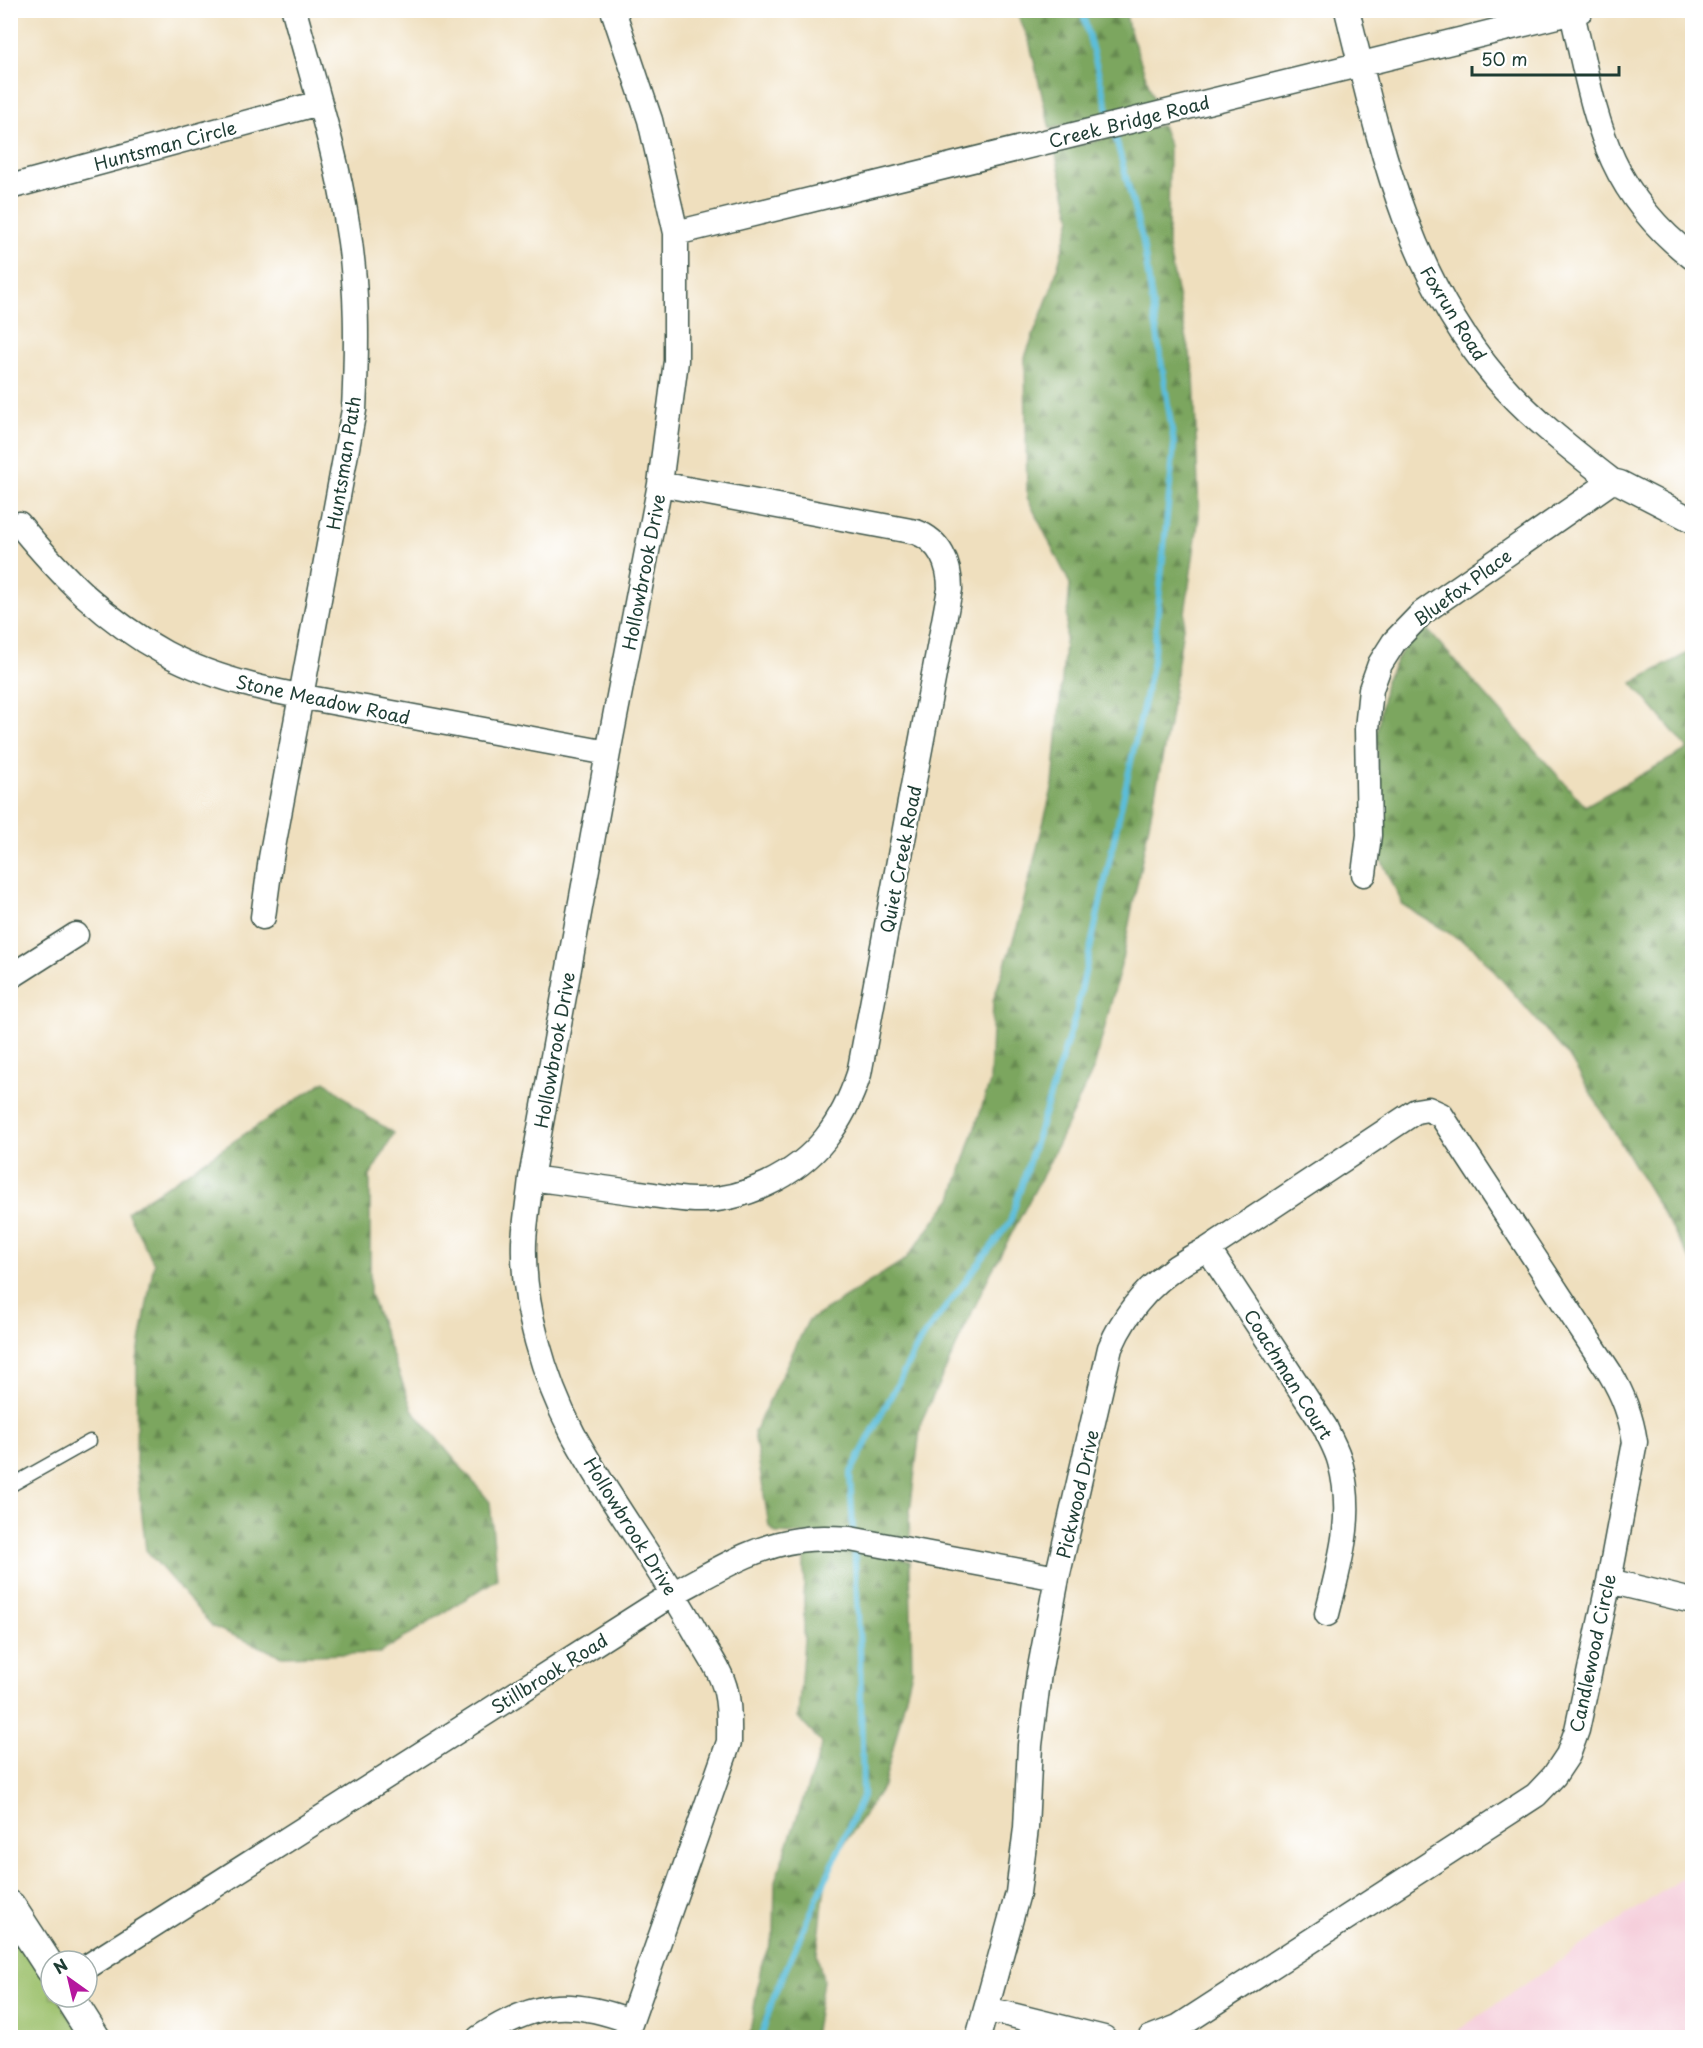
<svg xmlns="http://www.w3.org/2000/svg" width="1703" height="2048" font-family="'Playpen Sans',sans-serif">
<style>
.built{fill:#f5cfdb}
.forest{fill:url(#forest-firs);stroke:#4e724a;stroke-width:1.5}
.park{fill:#9bc06b;stroke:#5d7e50;stroke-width:1.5}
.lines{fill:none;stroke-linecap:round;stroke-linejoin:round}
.stream{stroke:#5bbdd9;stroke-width:6}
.service-casing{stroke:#3e5549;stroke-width:15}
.minor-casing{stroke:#3e5549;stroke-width:27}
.tertiary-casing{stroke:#3e5549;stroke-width:33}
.service{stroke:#fff;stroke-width:12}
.minor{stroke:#fff;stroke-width:24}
.tertiary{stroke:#fff;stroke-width:30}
.labels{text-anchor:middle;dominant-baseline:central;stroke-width:5;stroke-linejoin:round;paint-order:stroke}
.street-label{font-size:18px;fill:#1f3d34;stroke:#fff}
</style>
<defs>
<pattern id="forest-firs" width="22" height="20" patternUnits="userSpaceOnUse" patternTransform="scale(1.5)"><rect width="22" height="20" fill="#7ca65f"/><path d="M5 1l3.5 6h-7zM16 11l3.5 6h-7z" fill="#65884f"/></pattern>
</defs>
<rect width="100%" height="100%" fill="#fff"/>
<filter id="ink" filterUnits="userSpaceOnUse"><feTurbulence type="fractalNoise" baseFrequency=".0167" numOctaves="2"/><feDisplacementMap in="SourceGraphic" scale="12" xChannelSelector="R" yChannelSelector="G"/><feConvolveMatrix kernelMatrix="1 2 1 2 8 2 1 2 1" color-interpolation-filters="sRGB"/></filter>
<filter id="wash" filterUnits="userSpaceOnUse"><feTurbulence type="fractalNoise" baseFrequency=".008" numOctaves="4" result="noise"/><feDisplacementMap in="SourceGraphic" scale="24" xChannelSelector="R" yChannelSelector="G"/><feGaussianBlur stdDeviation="1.35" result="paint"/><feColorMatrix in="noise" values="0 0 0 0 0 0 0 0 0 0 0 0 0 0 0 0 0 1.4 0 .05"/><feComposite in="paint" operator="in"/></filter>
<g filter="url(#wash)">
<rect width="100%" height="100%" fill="#efdfbe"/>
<path class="built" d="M1692,1871V2037H1448Z"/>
<path class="forest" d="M1016,11H1126L1128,25L1155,103L1050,129L1029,40Z
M1162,125L1169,145L1168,247L1194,374L1199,516L1169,724L1120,969L1094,1068L1047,1167L988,1278L921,1422L909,1520L910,1539L776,1533L769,1526L754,1432L808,1321L906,1259L952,1198L990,1082L993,1001L1017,928L1053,785L1070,584L1027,497L1025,357L1053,284L1071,218L1055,151Z
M1424,626L1585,806L1688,749L1632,683L1686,654L1692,649V1262L1570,1058L1474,948L1403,905L1379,855L1377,733L1385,682L1403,649Z
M325,1081L368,1117L394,1133L370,1176V1294L412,1409L490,1502L497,1579L380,1653L282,1656L213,1627L146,1550L136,1464L137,1360L154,1263L127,1212Z
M818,1549L850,1550L910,1561L912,1671L884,1785L827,1869L817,1954L823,1980L814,2037L749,2038L761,1966L774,1933L775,1881L822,1745L821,1742L798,1718L804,1639V1557L798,1551Z"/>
<path class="park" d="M10,1925L51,1987V1997H57L83,2037H11Z"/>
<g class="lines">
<path class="stream" d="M1082,10L1111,121
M853,1533L850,1474L920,1341L1010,1222L1076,1014L1153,661L1174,444L1143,242L1114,131
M761,2038L773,1998L863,1795L860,1651L854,1546"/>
</g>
</g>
<g filter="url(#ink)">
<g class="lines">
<defs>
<path id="service" d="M10,1486L90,1441"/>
<path id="minor" d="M613,10L650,120L676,233V361L660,484L608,753L531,1178C529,1199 525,1221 524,1242C522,1304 544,1379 573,1434C610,1502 658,1564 695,1631C706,1651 721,1670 726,1692C730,1709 729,1725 729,1742L625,2038
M1347,10C1380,143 1405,270 1496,378C1530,417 1571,449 1612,481L1620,483L1692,520
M1572,13C1596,115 1603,188 1692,257
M10,187L319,103
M676,233L1581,10
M19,524C62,577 105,620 165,653C229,687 300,696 371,709C450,724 529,738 608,753
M1364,874L1369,835L1367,729L1371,689L1380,664L1394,642L1422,613L1612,481
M263,917L271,858L354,410C357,347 358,285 347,223C336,151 313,81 294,10
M10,977L76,935
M531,1178C567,1183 603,1188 639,1193C657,1195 676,1200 694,1200C742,1202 796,1176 826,1138C841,1119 851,1098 859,1074L950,589C950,564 940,541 916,532L660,484
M1208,1249L1325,1427C1330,1439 1337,1450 1340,1462C1355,1516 1340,1561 1327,1614
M1609,1581L1692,1601
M87,1967L674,1593C714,1572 754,1546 799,1540C816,1537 833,1538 850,1539L1057,1578
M987,2009L1104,2038
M479,2038C533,2002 569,1998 630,2021
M978,2038L1018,1893L1026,1828L1030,1745L1039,1673L1057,1578L1110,1348C1130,1301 1163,1270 1208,1249L1416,1111L1428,1109L1441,1115L1610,1373C1624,1396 1631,1416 1635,1442L1609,1581L1577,1730L1568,1755L1554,1776L1536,1795L1178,2027L1150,2038"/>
<path id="tertiary" d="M10,1906L51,1969
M69,1997L95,2038"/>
</defs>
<use href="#service" class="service-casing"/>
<use href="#minor" class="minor-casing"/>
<use href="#tertiary" class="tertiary-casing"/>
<use href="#service" class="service"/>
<use href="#minor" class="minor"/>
<use href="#tertiary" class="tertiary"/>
</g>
</g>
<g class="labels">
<g class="street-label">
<text transform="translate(1129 121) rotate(-14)">Creek Bridge Road</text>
<text transform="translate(165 145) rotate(-15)">Huntsman Circle</text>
<text transform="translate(1454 313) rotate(58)">Foxrun Road</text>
<text transform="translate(343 463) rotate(-81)">Huntsman Path</text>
<text transform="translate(643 572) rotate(-79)">Hollowbrook Drive</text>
<text transform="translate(1462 587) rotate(-36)">Bluefox Place</text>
<text transform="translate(323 699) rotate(12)">Stone Meadow Road</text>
<text transform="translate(900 859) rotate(-79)">Quiet Creek Road</text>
<text transform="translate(554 1050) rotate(-80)">Hollowbrook Drive</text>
<text transform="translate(1289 1374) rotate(58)">Coachman Court</text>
<text transform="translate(1077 1494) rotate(-77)">Pickwood Drive</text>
<text transform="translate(631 1526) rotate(58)">Hollowbrook Drive</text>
<text transform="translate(1592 1653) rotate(-78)">Candlewood Circle</text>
<text transform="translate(549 1673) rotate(-32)">Stillbrook Road</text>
</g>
</g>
<rect width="1703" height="2048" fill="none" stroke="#fff" stroke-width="36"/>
<g transform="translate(69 1979) rotate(326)"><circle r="28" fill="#ffffff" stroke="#a5b1ae" stroke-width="1.5"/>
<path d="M0-4.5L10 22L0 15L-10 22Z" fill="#b5179e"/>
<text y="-9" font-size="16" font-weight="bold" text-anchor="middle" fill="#1f3d34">N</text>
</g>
<path d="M1472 66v9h147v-9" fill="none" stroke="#1f3d34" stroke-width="3"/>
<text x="1481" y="66" font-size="18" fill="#1f3d34" stroke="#ffffff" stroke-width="4.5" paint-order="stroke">50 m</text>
</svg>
